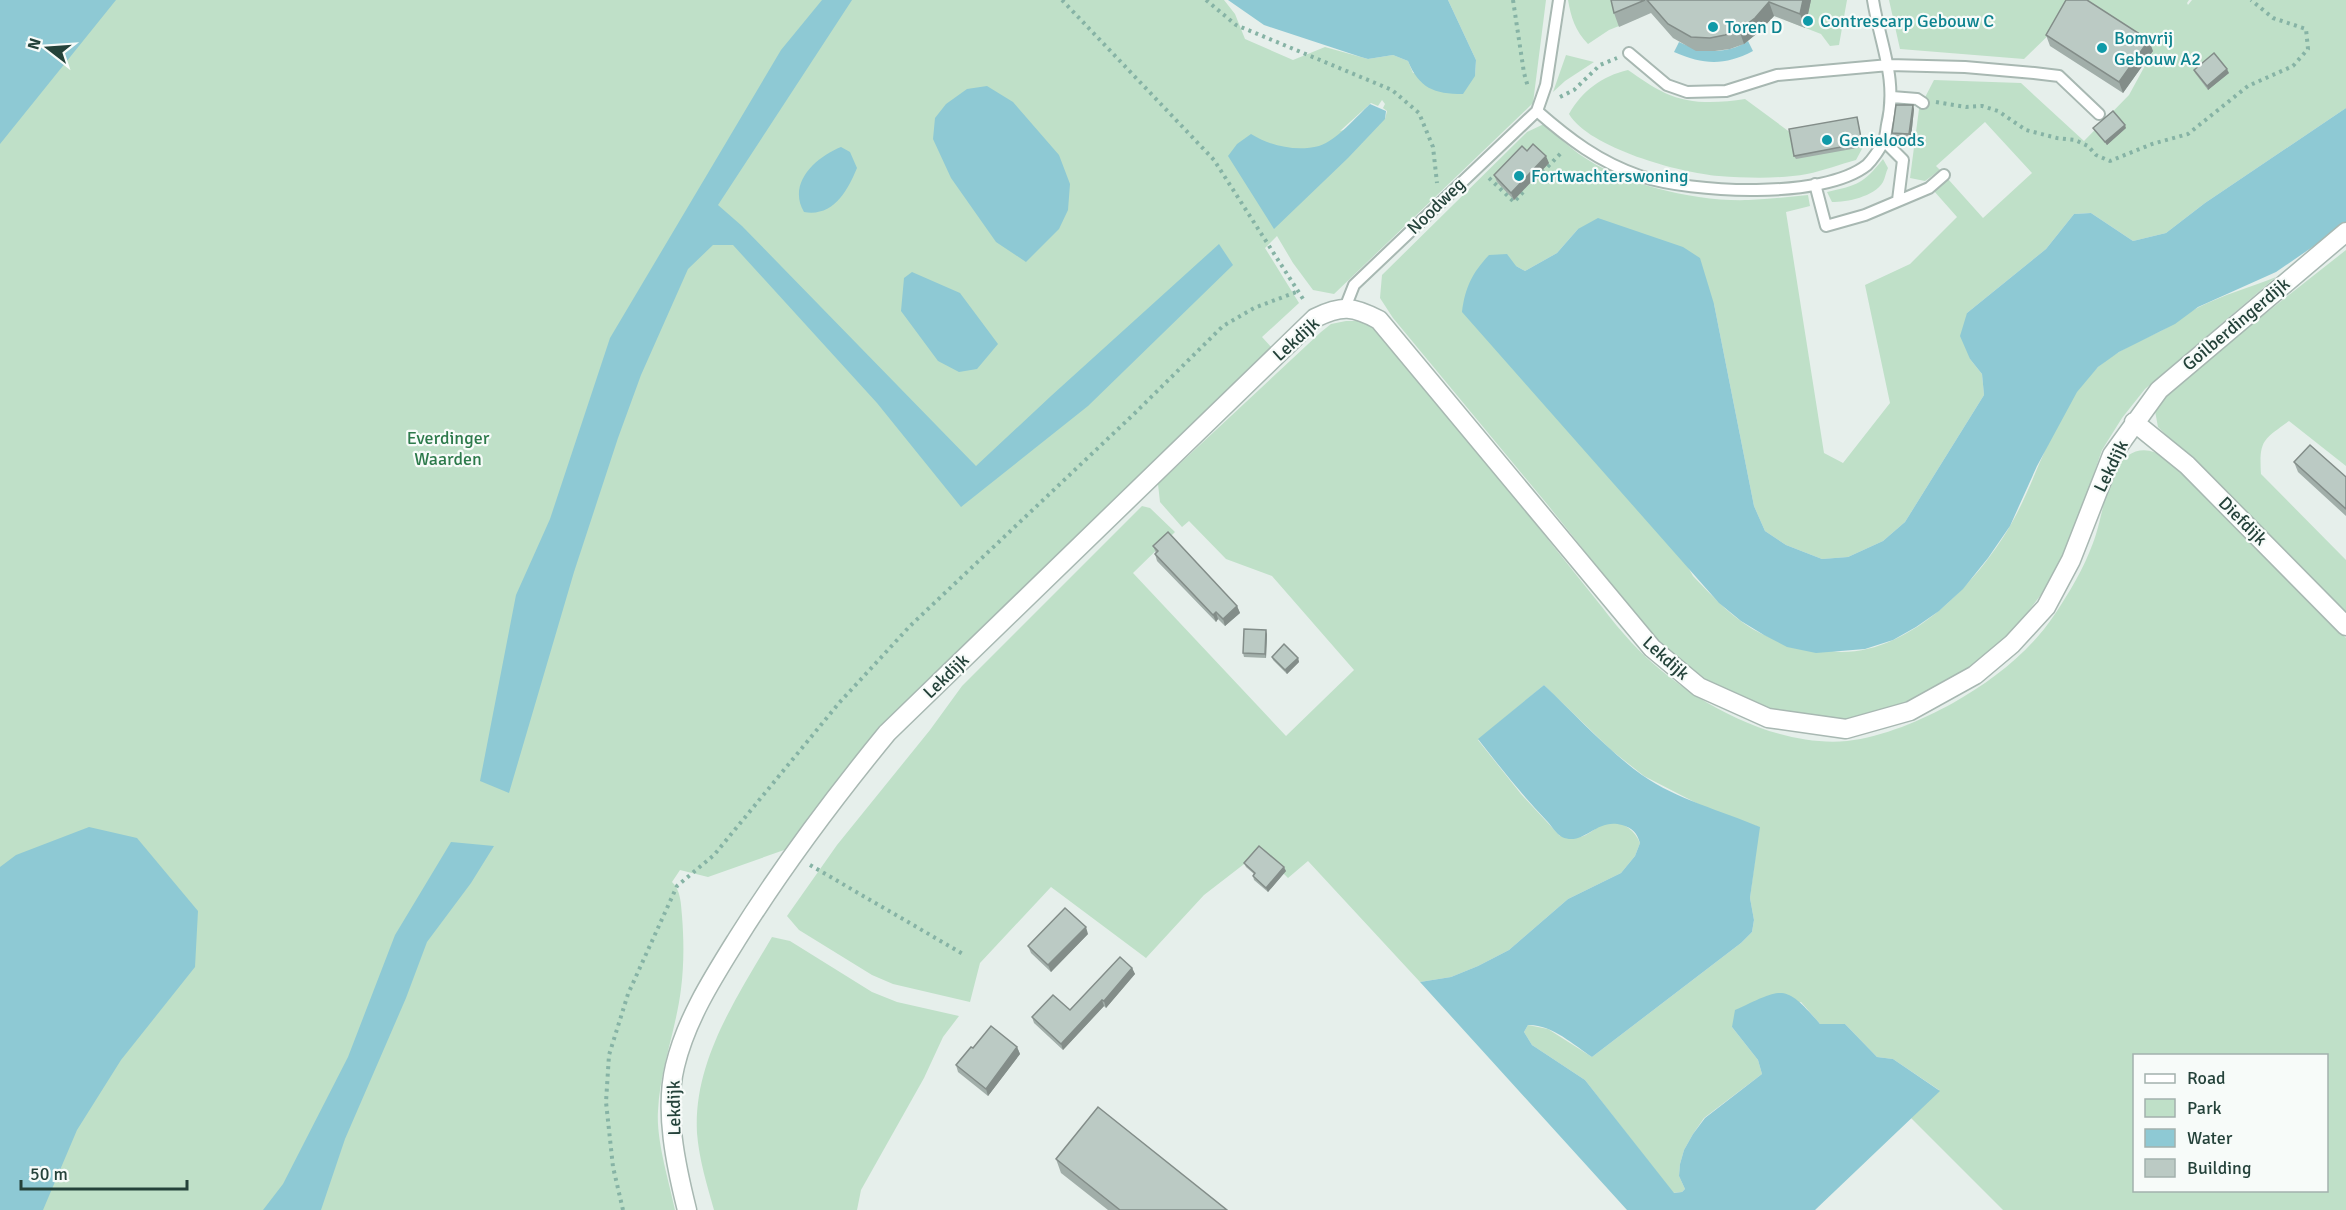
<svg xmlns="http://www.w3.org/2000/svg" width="2346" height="1210" font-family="Signika,sans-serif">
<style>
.green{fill:#bfe0c8;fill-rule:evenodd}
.water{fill:#8ec9d4}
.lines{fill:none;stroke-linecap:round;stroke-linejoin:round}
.service-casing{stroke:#a8b8b2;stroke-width:14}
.minor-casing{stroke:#a8b8b2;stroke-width:21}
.path{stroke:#86b3a5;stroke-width:4;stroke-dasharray:3 4.5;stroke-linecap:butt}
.service{stroke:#fff;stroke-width:10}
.minor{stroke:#fff;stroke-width:18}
.wall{fill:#a1aea9}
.shaded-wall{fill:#838d89}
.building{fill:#bbcac4;stroke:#838d89;stroke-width:1.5}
.culture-dot{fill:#0f9aa8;stroke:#f7fbf9;stroke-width:2}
.labels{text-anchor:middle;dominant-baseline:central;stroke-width:4.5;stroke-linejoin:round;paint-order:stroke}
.culture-label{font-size:18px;fill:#0d838f;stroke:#f7fbf9;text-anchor:start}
.street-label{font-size:18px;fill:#24423a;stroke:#f7fbf9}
.park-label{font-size:18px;fill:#2d7a4b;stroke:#f7fbf9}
</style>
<rect width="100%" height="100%" fill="#e6efeb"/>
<path class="green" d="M0,0H1224L1235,14L1245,39L1293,60L1325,47L1368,59L1393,55L1408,61L1413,73L1475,76L1476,60L1448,0H1546L1533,103L1334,294L1313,290L1293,263L1277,236L1265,248L1299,303L1262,337L1273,349L935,675L846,768L787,849L708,877L680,870L672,882C681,890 681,905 682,916C684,941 684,965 681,989C676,1030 660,1069 658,1111C656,1140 669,1181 675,1210H0ZM1382,100L1385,104L1383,108L1387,111L1385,119L1340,131L1371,103L1378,106Z
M1568,0H1633L1639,18L1609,30L1588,44C1575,31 1571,17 1568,0Z
M1791,0H1847L1839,45L1830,46L1821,34L1785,20Z
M1889,0H2189L2187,3L2188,5L2192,0H2346V108L2205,203L2166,233L2133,241L2091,213L2074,214L2046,249L1967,313L1970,359L1982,374L1984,395L1905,522L1883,541L1848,557L1822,559L1786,545L1765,531L1754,506L1714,304L1578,229L1557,253L1525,271L1516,266L1693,576C1714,598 1735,621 1762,634C1774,640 1790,641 1802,644C1815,646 1829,652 1842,652C1912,652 1978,581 2010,526C2038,478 2056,404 2098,367C2116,351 2140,341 2161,331C2174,324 2186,313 2199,307C2223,295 2251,287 2276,277L2145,389L2122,418L2102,450L2068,549L2049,584L2024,617L2001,641L1967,669L1899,707L1864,718L1832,721L1768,711L1708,684L1655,639L1547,504L1393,318L1380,298L1382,275L1527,132L1544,124C1555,134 1567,145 1579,154C1623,185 1696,202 1749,200C1769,199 1789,197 1808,195L1810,206L1786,212L1824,453L1843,463L1890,403L1865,285L1910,264L1957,217L1934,191L1948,179L1983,218L2032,173L1985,122L1936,166L1940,170L1925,181L1910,178L1919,109L1934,80L2021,83L2084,141L2129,95L2153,51L2060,24L2024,59L1900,49Z
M1566,55L1594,62L1565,81L1553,92Z
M1628,70C1640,78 1652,87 1665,93C1690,105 1719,103 1745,99L1791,133L1863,147L1856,160C1840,164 1823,171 1807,174C1779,179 1747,178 1719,176C1680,173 1589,148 1569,114C1582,91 1602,76 1628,70Z
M1883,159L1888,168C1886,172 1885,178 1883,182C1874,197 1847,202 1832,202L1827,192C1858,185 1863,184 1883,159Z
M2346,250V466L2289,421C2263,440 2259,440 2261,474L2346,560V612L2158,427L2155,411L2163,394Z
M1346,321H1366L1377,326L1602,607C1611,619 1621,631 1631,642C1681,696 1770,748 1847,741C1883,737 1922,720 1953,703C1992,681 2030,652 2055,614C2069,593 2084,568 2093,543C2103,518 2106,472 2127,456C2148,441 2167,458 2183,471L2346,638V1210H2003L1911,1118L1939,1090L1893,1059L1877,1057L1845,1024H1820L1801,1002L1732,1027L1758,1060L1762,1074L1704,1118L1693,1134L1684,1150L1680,1164L1679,1176L1685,1189L1682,1192L1673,1193L1585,1080L1532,1045L1524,1032L1528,1025L1548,1029L1592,1057L1741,943L1752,932L1754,920L1750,898L1759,827L1704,807L1644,776L1611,750L1544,685L1478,740L1521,794L1560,836C1566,836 1573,838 1580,837C1587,836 1594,829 1601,825C1617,817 1634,828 1640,843L1635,856L1621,873L1568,899L1509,950L1478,966L1451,977L1420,982L1308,861L1288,878L1261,851L1204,895L1146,958L1051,887L980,963L970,1002L893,984L872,975L799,930L787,916L837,845L930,730L962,686L1142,506L1150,508L1175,532L1133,573L1286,736L1354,670L1272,576L1226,559L1189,521L1182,527L1160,502L1158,484L1321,332L1331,324ZM2134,1056H2326V1190H2134Z
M772,937L790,941L872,992L897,1002L959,1016L943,1037L924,1078L861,1190L857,1210H714C707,1185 699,1159 697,1133C693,1061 737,997 772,937Z"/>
<path class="water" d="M0,0H116L0,144Z
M822,0H852L718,205L742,226L976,466L1051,396L1219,244L1233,265L1088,406L961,507L877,403L733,245H713L688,269L641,375L618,438L574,572L509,793L480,781L516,595L550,519L610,338L781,50Z
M1228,0H1448L1476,60L1475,76L1463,94C1434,94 1419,88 1408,61L1393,55L1368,59L1361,57L1264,25Z
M1748,41L1753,51C1724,66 1704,65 1674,52L1679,42C1702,53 1726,55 1748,41Z
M987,86L1013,102L1059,155L1070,184L1068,210L1059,229L1026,262L996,242L951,178L933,139L935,118L946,104L967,89Z
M1370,104L1386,111L1385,119L1348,158L1274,229L1228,156L1237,144L1251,134C1270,146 1296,152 1319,146C1336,141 1357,116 1370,104Z
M2346,108V224L2276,272L2198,307L2175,324L2119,352L2098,367L2077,392L2037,466L2010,526L1988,558L1963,589L1939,611L1916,627L1893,640L1865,649L1816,653L1787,647L1764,635L1741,621L1719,603L1462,312C1465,288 1472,273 1489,255L1507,254L1516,266L1525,271L1557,253L1578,229L1598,218L1683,247L1700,258L1714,304L1754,506L1765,531L1786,545L1822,559L1848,557L1883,541L1905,522L1984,395L1982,374L1970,359L1960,336L1967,313L2046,249L2074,214L2091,213L2133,241L2166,233L2205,203Z
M841,147L850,152L857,168C847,192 833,217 804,212C787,183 816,157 841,147Z
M912,272L960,293L998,344L977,369L959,372L938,361L901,311L904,278Z
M1544,685C1576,715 1606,749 1642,775C1678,800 1720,810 1760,827L1750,898L1754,920L1752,932L1741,943L1592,1057C1574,1045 1551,1024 1528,1025L1524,1032L1532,1045L1585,1080L1674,1193L1682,1192L1685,1189L1679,1176L1680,1164L1684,1150L1693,1134L1705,1118L1762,1074L1758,1060L1732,1027L1735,1010C1783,988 1784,982 1820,1024H1845L1877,1057L1893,1059L1940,1091L1815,1210H1627L1420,982L1451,977L1478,966L1509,950L1568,899L1621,873L1635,856L1640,843C1637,833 1633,828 1622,825C1596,817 1584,847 1562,837C1556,834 1551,825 1546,820C1522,795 1500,767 1478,739Z
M89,827L137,838L198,911L195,967L121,1060L77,1130L43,1210H0V867L16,855Z
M451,842L494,846L471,883L427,942L406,998L345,1139L321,1210H263L283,1184L348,1057L395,935Z"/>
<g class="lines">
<defs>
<path id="service" d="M1629,53L1667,85L1687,92L1726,91L1777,75L1889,65L1965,67L2034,73L2059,76L2099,114
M1892,97L1917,99L1923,103
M1537,111C1569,139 1599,162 1640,176C1692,193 1823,200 1867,165C1872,160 1880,149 1883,142C1886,137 1886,130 1887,125C1898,79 1880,44 1873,0
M1884,141L1903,160L1898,200
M1815,184L1826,226L1865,215L1929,188L1944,175
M1345,308L1354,285L1537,111L1546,85L1559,0"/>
<path id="minor" d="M2134,422L2187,465L2346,626
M687,1210C676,1166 664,1111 675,1066C686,1020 712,979 737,939C782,867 833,799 887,733L1315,318C1342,305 1353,306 1379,320L1652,648L1699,687L1768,718L1846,729L1910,711L1975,675L2012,644L2046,607L2071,560L2112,455L2159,390L2346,232"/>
</defs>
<use href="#service" class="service-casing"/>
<use href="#minor" class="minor-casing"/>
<path class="path" d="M1062,0L1214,160L1305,302
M1206,0L1236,25L1392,90L1419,113L1433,147L1437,183
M1513,0L1524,73L1528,87
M1560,97L1574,90L1600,65L1617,58
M1936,102L1966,107L1982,106L1998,111L2026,130L2057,138L2075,140L2088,146L2096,155L2110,161L2152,144L2188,134L2248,86L2293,66L2308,49L2306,29L2273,18L2251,0
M1489,178L1514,202L1526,189
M1532,183L1562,152
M810,865L963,954
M623,1210L613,1167L606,1102L609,1055L628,994L677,886L714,855L839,703L910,626L1135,413L1223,326L1254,308L1299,291"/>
<use href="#service" class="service"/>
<use href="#minor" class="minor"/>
</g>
<path class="wall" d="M1611,0H1811L1805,28L1774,16L1760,31L1744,44L1730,49L1715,51H1696L1673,38L1651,13L1619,27L1614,13Z
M2046,35L2153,51L2123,93L2050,46Z
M2194,70L2229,73L2208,90L2195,73Z
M1914,109L1911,138L1893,136L1892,133Z
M1858,121L1863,147L1796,159L1794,156Z
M2093,128H2126L2107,145L2095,131Z
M1527,151L1549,163L1514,200L1497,182L1494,175Z
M2294,462L2346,477V516L2298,472Z
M1153,546L1237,606L1240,613L1225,626L1218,619L1216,622L1157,561L1155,554L1156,553Z
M1267,634L1266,658L1244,657L1243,653Z
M1272,657L1298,658L1299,662L1287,674L1273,660Z
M1244,863L1286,871L1268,892L1254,880L1253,876L1254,874L1246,867Z
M1088,934L1051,972L1031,953L1028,946Z
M1132,968L1135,974L1106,1008L1104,1006L1063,1050L1034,1023L1032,1017L1070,1010Z
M1017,1047L1020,1054L988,1096L958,1072L956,1065L973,1048Z
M1056,1159L1227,1210H1108L1061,1173Z"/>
<path class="shaded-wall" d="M1803,0H1811L1805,28L1800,14Z
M1769,2L1774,16L1760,31L1744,44L1739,30Z
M2149,40L2153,51L2123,93L2119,82Z
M2227,69L2229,73L2208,90L2207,86Z
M1913,105L1914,109L1911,138L1909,134Z
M2125,125L2126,128L2107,145L2105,142Z
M1546,156L1549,163L1514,200L1511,193Z
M1237,606L1240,613L1225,626L1223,619Z
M1216,612L1218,619L1216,622L1213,615Z
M1266,630L1267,634L1266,658L1265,654Z
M1298,658L1299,662L1287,674L1285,670Z
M1284,867L1286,871L1268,892L1266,888Z
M1086,927L1088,934L1051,972L1048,965Z
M1132,968L1135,974L1106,1008L1104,1001Z
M1102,1000L1104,1006L1063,1050L1061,1044Z
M1017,1047L1020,1054L988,1096L986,1089Z"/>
<path class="building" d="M1611,0H1645L1614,13Z
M1647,0H1803L1800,14L1769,2L1755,18L1739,30L1725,35L1710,38L1691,37L1668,24Z
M2066,0H2087L2149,40L2119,82L2046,35Z
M2214,53L2227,69L2207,86L2194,70Z
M1896,105H1913L1909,134L1892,133Z
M2113,111L2125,125L2105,142L2093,128Z
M1857,117L1862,143L1794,156L1789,129Z
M1533,144L1546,156L1511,193L1494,175L1522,146L1527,151Z
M2310,445L2346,477V509L2294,462Z
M1168,532L1237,606L1223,619L1216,612L1213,615L1155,554L1158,551L1153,546Z
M1244,629L1266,630L1265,654L1243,653Z
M1284,644L1298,658L1285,670L1272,657Z
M1259,846L1284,867L1266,888L1253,876L1255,873L1244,863Z
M1065,908L1086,927L1048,965L1028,946Z
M1120,957L1132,968L1104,1001L1102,1000L1061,1044L1032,1017L1053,995L1070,1010Z
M991,1026L1017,1047L986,1089L956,1065L971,1047L973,1048Z
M1098,1107L1227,1210H1120L1056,1159Z"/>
<g class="culture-dot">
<circle cx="1808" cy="21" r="6"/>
<circle cx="1713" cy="27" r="6"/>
<circle cx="2102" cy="48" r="6"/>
<circle cx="1827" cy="140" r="6"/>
<circle cx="1519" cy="176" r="6"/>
</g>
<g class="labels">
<g class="culture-label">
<text x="1820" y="21">Contrescarp Gebouw C</text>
<text x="1725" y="27">Toren D</text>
<text x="2114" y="38">Bomvrij<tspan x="2114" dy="21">Gebouw A2</tspan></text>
<text x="1839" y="140">Genieloods</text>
<text x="1531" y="176">Fortwachterswoning</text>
</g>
<g class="street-label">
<text transform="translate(1436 206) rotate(-44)">Noodweg</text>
<text transform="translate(2236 324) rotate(-40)">Goilberdingerdijk</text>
<text transform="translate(1296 339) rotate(-42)">Lekdijk</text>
<text transform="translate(2111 466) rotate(-64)">Lekdijk</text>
<text transform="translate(2243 521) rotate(45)">Diefdijk</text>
<text transform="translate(1666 658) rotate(42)">Lekdijk</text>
<text transform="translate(946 676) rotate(-44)">Lekdijk</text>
<text transform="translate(674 1108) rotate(-91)">Lekdijk</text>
</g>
<g class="park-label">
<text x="448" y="438">Everdinger<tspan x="448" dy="21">Waarden</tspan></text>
</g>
</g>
<rect x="2133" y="1054" width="195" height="138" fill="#f7fbf9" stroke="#a3b1ad" stroke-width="1.5"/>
<rect x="2145" y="1074" width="30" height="9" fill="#ffffff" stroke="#a3b1ad" stroke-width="1.5"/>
<text x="2187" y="1084" font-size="18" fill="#24423a">Road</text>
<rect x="2145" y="1099" width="30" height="18" fill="#bfe0c8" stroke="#a3b1ad" stroke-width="1.5"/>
<text x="2187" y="1114" font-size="18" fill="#24423a">Park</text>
<rect x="2145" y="1129" width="30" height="18" fill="#8ec9d4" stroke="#a3b1ad" stroke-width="1.5"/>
<text x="2187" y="1144" font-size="18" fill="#24423a">Water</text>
<rect x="2145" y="1159" width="30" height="18" fill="#bbcac4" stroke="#a3b1ad" stroke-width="1.5"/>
<text x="2187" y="1174" font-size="18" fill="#24423a">Building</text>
<g transform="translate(48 48) rotate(287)" stroke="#f7fbf9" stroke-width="4.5" paint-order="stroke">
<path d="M0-4.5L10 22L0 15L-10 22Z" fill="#24423a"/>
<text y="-9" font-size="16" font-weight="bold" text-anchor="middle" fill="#24423a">N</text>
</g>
<path d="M21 1180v9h166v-9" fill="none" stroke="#24423a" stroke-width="3"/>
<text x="30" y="1180" font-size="18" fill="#24423a" stroke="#f7fbf9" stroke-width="4.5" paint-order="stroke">50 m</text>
</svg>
